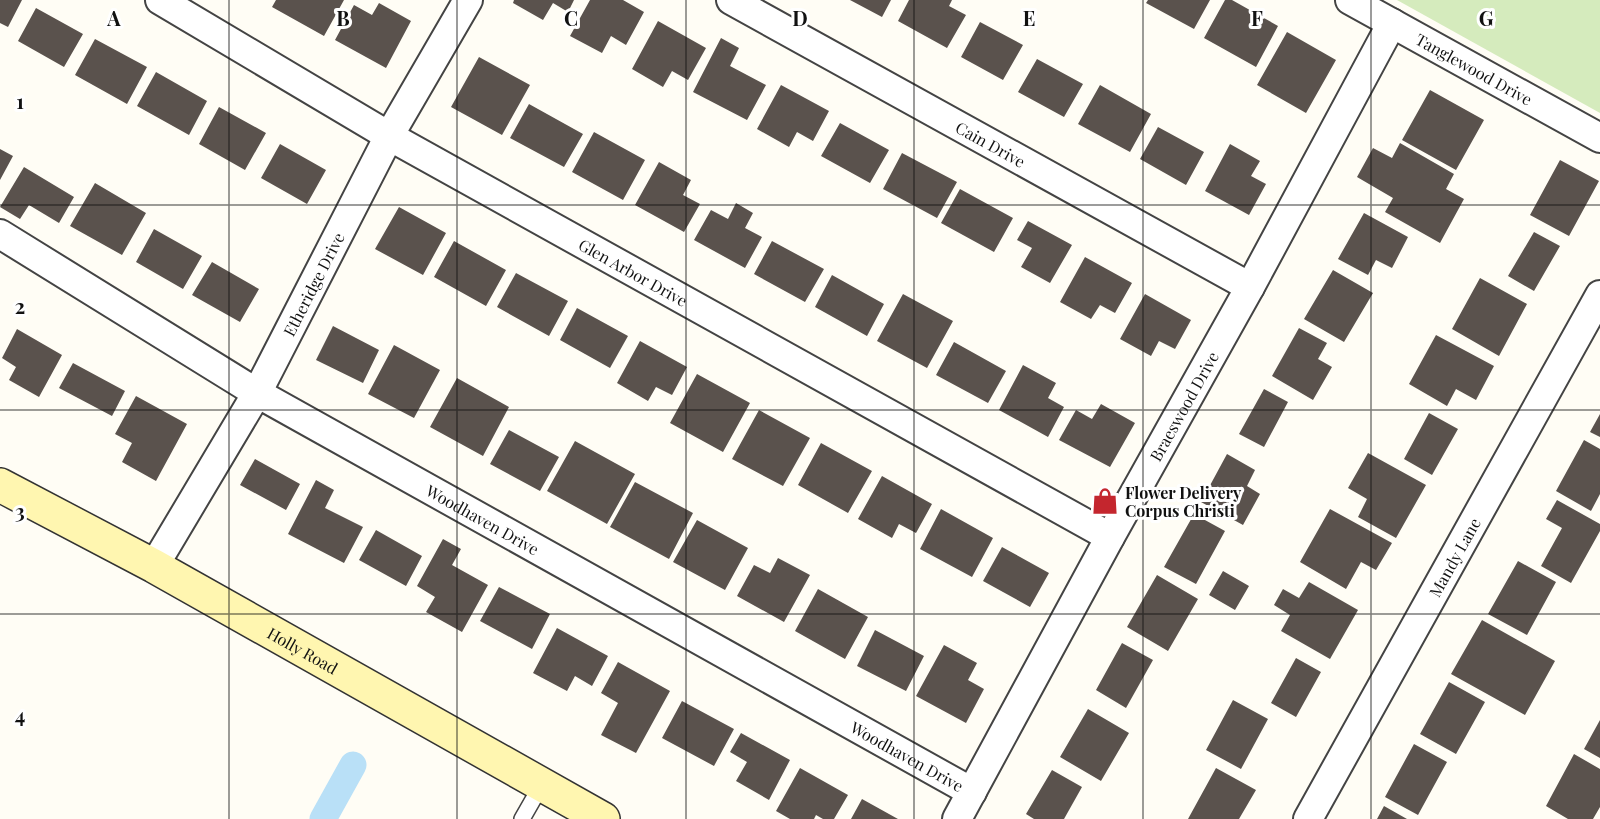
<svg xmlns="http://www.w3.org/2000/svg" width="1600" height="819" font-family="'Playfair Display',serif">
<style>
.green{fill:#d5ebbd}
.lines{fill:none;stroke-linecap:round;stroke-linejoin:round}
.canal{stroke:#b9e0f7;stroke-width:27}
.building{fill:#5a524d}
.lane-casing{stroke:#444;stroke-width:18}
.street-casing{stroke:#444;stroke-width:32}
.secondary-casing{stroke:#333;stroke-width:36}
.lane{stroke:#fff;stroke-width:15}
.street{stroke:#fff;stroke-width:28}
.secondary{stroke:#fff6b0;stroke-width:33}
.grid{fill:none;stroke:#111;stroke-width:1.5;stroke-opacity:0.55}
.labels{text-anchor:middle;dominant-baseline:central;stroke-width:6;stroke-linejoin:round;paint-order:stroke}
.street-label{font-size:16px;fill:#111;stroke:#fff}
.poi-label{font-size:16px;font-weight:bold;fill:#111;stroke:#fff;text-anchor:start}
.grid-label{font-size:20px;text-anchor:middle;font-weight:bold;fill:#111;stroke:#fff;stroke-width:6;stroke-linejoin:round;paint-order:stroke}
</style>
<rect width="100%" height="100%" fill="#fffdf5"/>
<path class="green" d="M1397,0H1600V113Z"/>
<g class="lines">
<path class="canal" d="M323,819L353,765"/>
</g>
<path class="building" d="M0,0H22L8,27L0,23Z
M276,0H344L324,36L272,7Z
M514,0H574L568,12L553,3L543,20L513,3Z
M590,0H623L644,12L626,45L611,36L602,53L570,36Z
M850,0H891L882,17Z
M909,0H952L949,6L966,15L947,48L898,21Z
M1148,0H1210L1194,29L1146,3Z
M1225,0H1232L1278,26L1256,67L1204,38Z
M379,3L411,21L386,68L335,40L354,5L372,15Z
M36,8L83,34L64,67L18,41Z
M658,21L706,48L688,80L672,71L663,87L632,69Z
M980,22L1023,45L1003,80L961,57Z
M1287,32L1336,60L1306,113L1257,85Z
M721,38L739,48L730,66L766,85L747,120L693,92Z
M95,39L147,67L127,104L75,75Z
M479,57L530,85L502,135L451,107Z
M1037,59L1083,84L1064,117L1018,92Z
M156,72L207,101L189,135L137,106Z
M781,85L829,111L813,141L797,132L789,147L757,129Z
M1100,85L1151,114L1130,152L1078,124Z
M1430,90L1484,120L1456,170L1402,140Z
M529,104L583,134L564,167L510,138Z
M219,107L266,133L245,170L199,144Z
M840,123L889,150L870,183L821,156Z
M1158,127L1204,152L1186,185L1140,159Z
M594,132L645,160L623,200L572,172Z
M1400,143L1454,174L1446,189L1464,199L1440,243L1385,212L1393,198L1357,177L1373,148L1392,158Z
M280,144L326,170L307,204L261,178Z
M1230,144L1260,161L1251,176L1266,184L1249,215L1205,191Z
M0,149L13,156L0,180Z
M902,153L957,182L937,218L883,189Z
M1560,160L1599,181L1569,236L1530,215Z
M659,162L691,180L683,195L700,204L684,232L635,205Z
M24,167L74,197L59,223L29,205L20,219L0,207Z
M95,183L146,213L122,255L70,226Z
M960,189L1013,218L994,252L941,223Z
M736,203L753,213L745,228L762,237L745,268L694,240L711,210L728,219Z
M399,207L446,233L423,275L375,249Z
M1364,213L1408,237L1392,268L1376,260L1368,275L1338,259Z
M1028,221L1072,245L1050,283L1021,267L1032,248L1017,240Z
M154,229L202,256L183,289L136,262Z
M1534,232L1560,246L1534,291L1508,276Z
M454,241L506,270L486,306L434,277Z
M772,241L824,269L805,302L754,274Z
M1085,257L1132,283L1115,313L1100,305L1091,319L1060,302Z
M212,262L259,289L240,322L192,295Z
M1333,270L1373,293L1344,342L1304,319Z
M516,273L568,301L549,336L497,307Z
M832,275L884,304L867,336L815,307Z
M1480,278L1527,304L1499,356L1452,329Z
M903,294L953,321L927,368L877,341Z
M1145,294L1191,320L1175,349L1159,341L1151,356L1120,339Z
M577,308L628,336L610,368L560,340Z
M333,326L379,350L363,383L316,360Z
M1299,328L1327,343L1318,359L1332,367L1313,400L1272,376Z
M17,329L62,355L39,397L9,380L16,367L2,358Z
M1436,335L1494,366L1476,400L1456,389L1447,406L1409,384Z
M640,341L687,367L672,395L656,387L648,401L617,383Z
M954,342L1006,371L988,403L936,375Z
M394,345L440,370L414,418L368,394Z
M73,363L125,391L112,416L59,388Z
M1023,365L1056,383L1048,398L1064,407L1048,437L999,410Z
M697,374L750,403L723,452L670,423Z
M457,378L509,407L483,456L430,427Z
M1264,389L1288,402L1264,447L1239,434Z
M136,396L187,424L156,481L122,462L132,443L115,434Z
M1101,404L1135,423L1110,467L1059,440L1076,410L1092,419Z
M759,410L810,438L783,486L732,459Z
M1429,413L1458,429L1432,475L1404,459Z
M1600,414V437L1590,432Z
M509,430L559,457L540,491L490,464Z
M1584,440L1600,449V494L1591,511L1556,491Z
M575,441L635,474L607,524L547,491Z
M821,443L872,471L848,513L798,485Z
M1368,453L1426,485L1396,538L1358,517L1367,499L1348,488Z
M1227,454L1255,470L1247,486L1260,494L1243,525L1201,502Z
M255,459L300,484L286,510L240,485Z
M882,476L932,504L916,533L899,524L892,538L858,519Z
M316,480L334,490L325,508L363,527L344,563L288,534Z
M635,482L693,513L669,559L610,527Z
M1557,500L1600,524V531L1571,583L1541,566L1562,528L1546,519Z
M941,509L993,538L972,577L920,549Z
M1330,509L1392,543L1376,570L1361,562L1346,589L1300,562Z
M1194,514L1225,531L1196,584L1164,567Z
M697,520L748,548L725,590L673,562Z
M376,530L422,556L406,586L359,560Z
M443,539L461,549L452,565L488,585L462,632L426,612L435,597L417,586Z
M1002,547L1049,573L1030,607L983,581Z
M778,558L810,575L784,622L737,596L754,565L770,573Z
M1518,561L1556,582L1527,635L1488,614Z
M1223,571L1249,586L1235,610L1209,595Z
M1157,575L1198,599L1168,651L1127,627Z
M1309,582L1358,610L1330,659L1281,631L1290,615L1274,605L1283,589L1299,598Z
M499,587L550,614L532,649L480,621Z
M818,589L868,617L845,659L795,631Z
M1482,620L1555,661L1525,715L1451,674Z
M557,628L608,656L592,686L575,676L567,691L533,673Z
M875,630L924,656L906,691L857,666Z
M1122,643L1153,660L1126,708L1096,690Z
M944,645L977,663L968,680L984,689L966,723L916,696Z
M1296,658L1321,672L1296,717L1271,703Z
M618,662L670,691L636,753L601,735L618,703L601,693Z
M1449,682L1485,702L1456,754L1420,734Z
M1233,700L1268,719L1241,769L1206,750Z
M682,701L734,729L714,766L662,738Z
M1088,709L1129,733L1101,781L1060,757Z
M1600,720V758L1584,749Z
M741,733L790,760L769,800L736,781L747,762L730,752Z
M1414,744L1447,762L1418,815L1385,797Z
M1574,754L1600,769V807L1593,819H1568L1546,806Z
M800,768L848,795L834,819H823L816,815L814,819H790L776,811Z
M1216,768L1256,790L1239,819H1188Z
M1052,770L1082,787L1064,819H1034L1026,814Z
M862,799L898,819H851Z
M1384,806L1407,819H1377Z"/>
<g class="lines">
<defs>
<path id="lane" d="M522,819L542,784"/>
<g id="street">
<path id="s1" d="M160,0L389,136L1110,537"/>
<path id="s2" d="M731,0L1250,287"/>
<path id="s3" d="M1350,0L1600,138"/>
<path id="s4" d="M0,234L257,393L972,792"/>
<path id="s5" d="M154,566L257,393L389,136L468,0"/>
<path id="s6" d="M957,819L1110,537L1250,287L1392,23"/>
<path id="s7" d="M1308,819L1600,295"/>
</g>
<g id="secondary">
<path id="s8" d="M0,485L154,566L603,819"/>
</g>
</defs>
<use href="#lane" class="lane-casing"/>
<use href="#street" class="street-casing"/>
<use href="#secondary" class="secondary-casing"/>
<use href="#lane" class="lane"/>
<use href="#street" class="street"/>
<use href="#secondary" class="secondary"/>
</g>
<path class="grid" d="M229,0V819M457,0V819M686,0V819M914,0V819M1143,0V819M1371,0V819M0,205H1600M0,410H1600M0,614H1600"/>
<defs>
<symbol id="shop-bare" viewBox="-9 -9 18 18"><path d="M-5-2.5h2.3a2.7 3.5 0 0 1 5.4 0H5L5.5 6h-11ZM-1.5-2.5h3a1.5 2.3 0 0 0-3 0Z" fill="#c4262e" stroke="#fff" stroke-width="2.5" paint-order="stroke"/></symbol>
</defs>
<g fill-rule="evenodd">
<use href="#shop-bare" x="1086" y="482" width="38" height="38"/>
</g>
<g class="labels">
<g class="street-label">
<text stroke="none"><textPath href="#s3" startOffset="142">Tanglewood Drive</textPath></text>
<text stroke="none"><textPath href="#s2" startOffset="297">Cain Drive</textPath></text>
<text stroke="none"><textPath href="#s1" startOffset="546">Glen Arbor Drive</textPath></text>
<text stroke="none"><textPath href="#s5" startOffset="324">Etheridge Drive</textPath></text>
<text stroke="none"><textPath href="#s6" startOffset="471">Braeswood Drive</textPath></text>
<text stroke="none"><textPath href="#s4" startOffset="561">Woodhaven Drive</textPath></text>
<text stroke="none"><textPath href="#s7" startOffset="300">Mandy Lane</textPath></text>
<text stroke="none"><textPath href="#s8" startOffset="345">Holly Road</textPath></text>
<text stroke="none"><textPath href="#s4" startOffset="1047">Woodhaven Drive</textPath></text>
</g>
<g class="poi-label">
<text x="1125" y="492">Flower Delivery<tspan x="1125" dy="18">Corpus Christi</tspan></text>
</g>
</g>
<g class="grid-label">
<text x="114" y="26">A</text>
<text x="343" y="26">B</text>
<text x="571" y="26">C</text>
<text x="800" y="26">D</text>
<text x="1029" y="26">E</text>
<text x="1257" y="26">F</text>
<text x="1486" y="26">G</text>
<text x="20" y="109">1</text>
<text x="20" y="314">2</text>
<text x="20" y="519">3</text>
<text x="20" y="723">4</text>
</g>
</svg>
